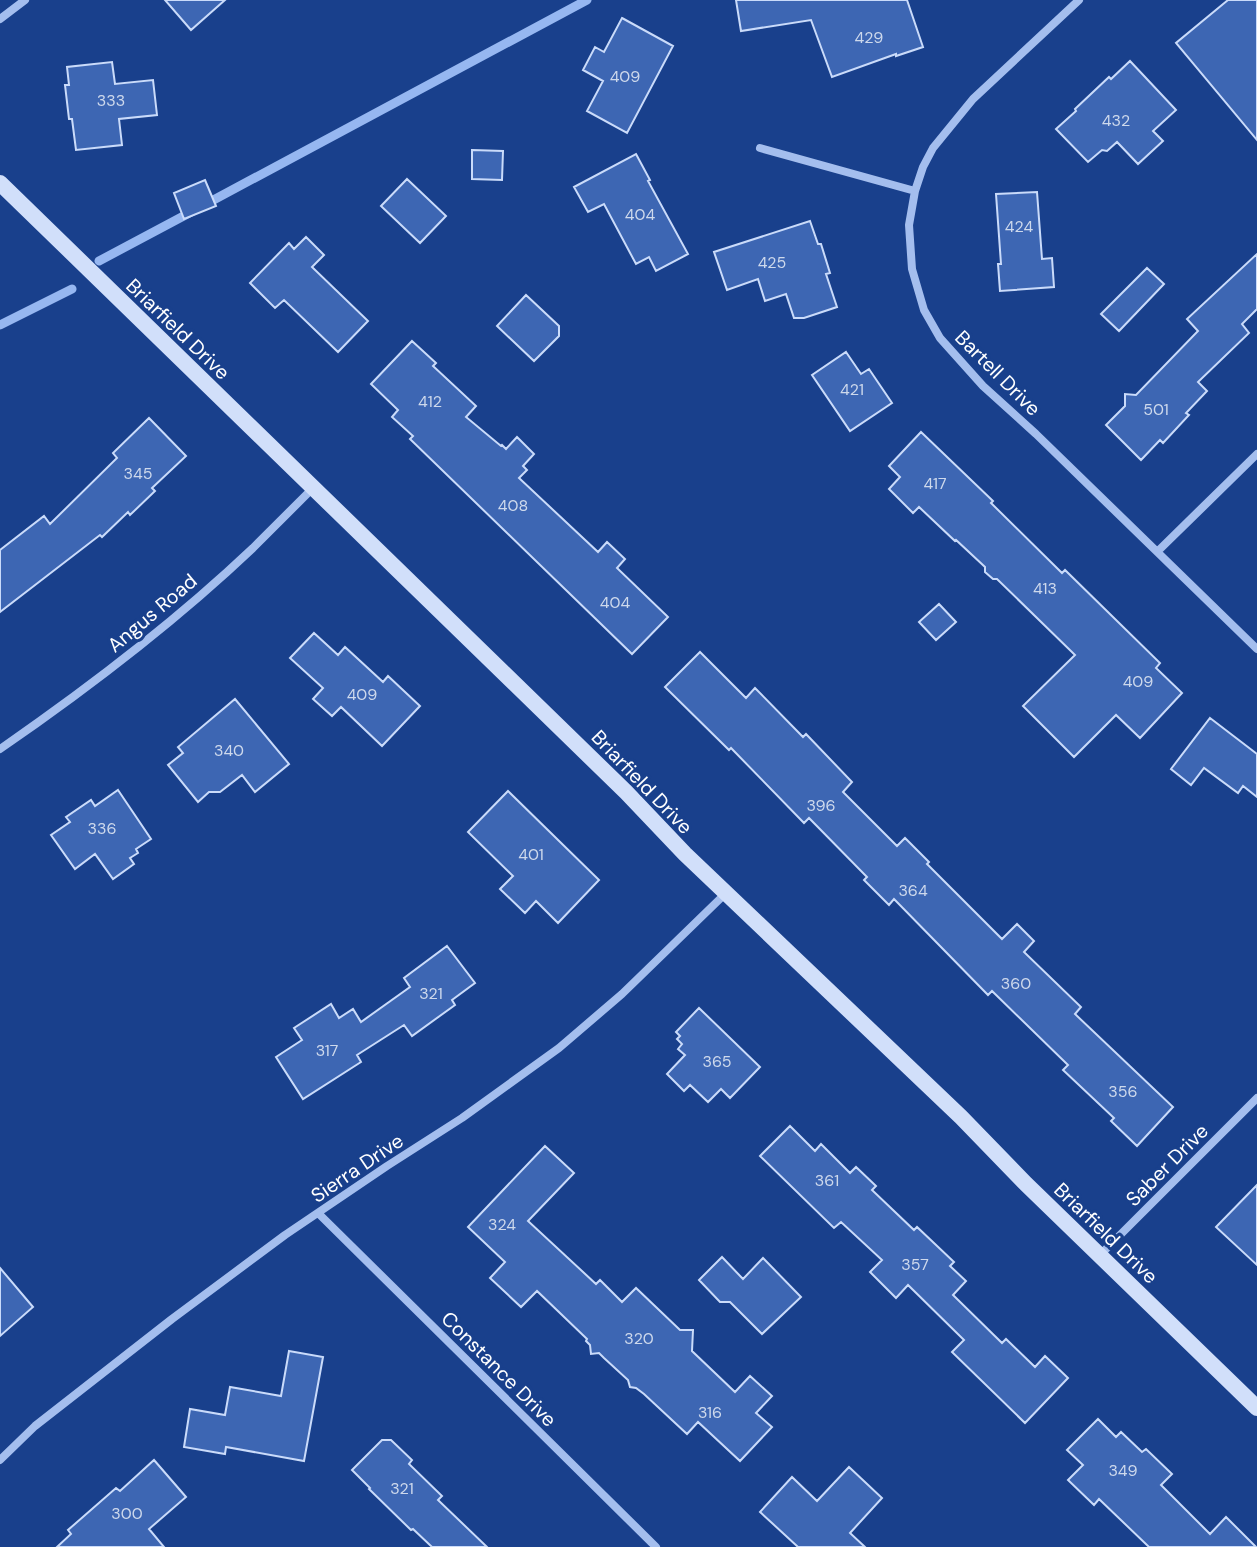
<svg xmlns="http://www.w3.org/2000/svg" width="1257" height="1547" font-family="'DM Sans',sans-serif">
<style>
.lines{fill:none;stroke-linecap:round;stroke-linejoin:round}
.stream{stroke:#96b7f1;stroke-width:9}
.building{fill:#3d66b3;stroke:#cadbfa;stroke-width:2}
.street{stroke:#a4beee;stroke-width:8}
.secondary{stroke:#d1dffa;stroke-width:16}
.labels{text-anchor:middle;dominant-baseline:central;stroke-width:6;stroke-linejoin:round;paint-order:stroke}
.number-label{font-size:16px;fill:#ced9ec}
.street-label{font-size:20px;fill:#fff;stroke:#19408c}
</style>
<rect width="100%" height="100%" fill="#19408c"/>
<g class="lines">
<path class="stream" d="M206,204L587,0
M99,261L193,211
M0,325L72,289"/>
</g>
<path class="building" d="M165,0H225L191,30Z
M736,0H907L923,47L896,56V54L832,77L811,20L741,31Z
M1228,0H1257V140L1176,43Z
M622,18L673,46L627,133L587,111L603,81L583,70L595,47L604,52Z
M1130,61L1176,110L1153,131L1163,141L1138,164L1117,142L1107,151L1102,150L1088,162L1056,129L1076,111L1075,109L1109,77L1111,79Z
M112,62L115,84L153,80L157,115L119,119L122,145L76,150L72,119H69L65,85H69L67,67Z
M472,150L503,151L502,180L472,179Z
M636,154L650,180L648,181L688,254L656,271L649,257L636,264L604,204L588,212L574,187Z
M407,179L446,216L420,243L381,206Z
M205,180L216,206L184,219L174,193Z
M1037,192L1042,259L1052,258L1054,287L1000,291L998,264H1001L996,194Z
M810,221L818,244H821L830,273L826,274L837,307L804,318H794L786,294L765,301L758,279L727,290L714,252Z
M306,237L324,255L312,267L368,321L338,352L284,300L275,308L250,283L289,243L294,249Z
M1257,254V309L1242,324L1249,333L1198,382L1207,391L1186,413L1189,415L1163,443L1160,440L1141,460L1106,425L1125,406V394L1136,395L1198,331L1187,319Z
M1147,268L1164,284L1119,331L1101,314Z
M526,295L559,326V336L534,361L497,326Z
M412,341L436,363L433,366L476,406L466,417L501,446L502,445L506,449L517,437L534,454L523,466L527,470L519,478L598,552L607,542L625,559L617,568L668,617L632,654L410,439L413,436L392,417L398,410L371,384Z
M846,352L861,374L869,369L892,403L850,431L812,375Z
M149,418L186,456L152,488L155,491L130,515L128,512L102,537L100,535L0,612V550L44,516L50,524L117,458L113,453Z
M921,432L993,501L991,503L1062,573L1065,570L1160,663L1156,668L1182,693L1140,738L1116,715L1074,757L1023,706L1075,655L997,579H993L985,572V567L956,540L955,541L919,507L913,513L889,489L900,477L889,466Z
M939,604L956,622L936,640L919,622Z
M314,633L338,655L345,647L383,682L388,676L420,706L382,746L341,707L332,716L313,699L323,688L290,658Z
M700,652L746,698L755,688L803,737L806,734L852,782L843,792L897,846L905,838L929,862L927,864L1002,939L1017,924L1034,941L1024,952L1081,1007L1075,1014L1173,1107L1137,1146L1111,1121L1114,1118L1063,1070L1068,1065L992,991L988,995L894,899L889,905L864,880L867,877L809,818L804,823L731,748L729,750L665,687Z
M235,699L289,764L255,792L242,775L220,792H209L198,802L168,765L183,753L178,747Z
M1210,718L1257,754V797L1243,786L1238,793L1204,768L1191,785L1171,769Z
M118,790L151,839L136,849L138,853L130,858L134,864L113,879L95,854L75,869L51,835L70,822L66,817L91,800L95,806Z
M508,791L599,880L558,923L536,901L525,913L500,889L513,876L468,832Z
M447,946L475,983L452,1000L455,1005L412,1036L404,1025L357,1055L361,1062L303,1099L276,1057L302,1040L294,1028L331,1004L339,1018L353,1009L361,1022L410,987L404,978Z
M699,1008L760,1067L730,1098L721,1089L708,1102L690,1085L684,1091L667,1074L685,1055L678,1049L682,1044L677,1039L680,1036L676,1032Z
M790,1126L815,1151L821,1144L850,1173L856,1167L876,1186L872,1190L914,1230L917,1227L954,1262L950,1266L966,1281L953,1295L1002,1343L1006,1339L1035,1367L1045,1356L1068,1378L1025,1423L952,1352L964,1340L908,1285L896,1298L870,1272L882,1260L841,1222L834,1228L760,1156Z
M545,1146L574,1173L528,1221L596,1284L600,1280L622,1302L636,1288L680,1330H693L692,1351L735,1392L750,1376L772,1396L756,1413L772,1427L740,1461L698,1422L687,1434L644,1394L636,1388L630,1387L628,1380L604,1358L599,1353L591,1354L590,1345L586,1341L587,1339L537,1291L521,1307L490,1278L505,1262L468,1227Z
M1257,1185V1265L1216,1227Z
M722,1257L743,1279L763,1258L801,1297L762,1334L730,1302H720L699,1280Z
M0,1268L33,1307L0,1336Z
M289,1351L323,1357L304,1461L226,1447L225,1454L184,1447L190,1409L225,1415L230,1387L281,1396Z
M1098,1419L1116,1437L1121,1432L1142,1452L1146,1449L1172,1474L1161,1485L1210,1534L1226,1517L1256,1547H1149L1099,1499L1094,1505L1068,1480L1083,1465L1067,1450Z
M382,1440H391L412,1460L409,1464L442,1496L438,1500L487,1547H432L413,1529L411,1530L369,1489L370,1488L352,1470Z
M154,1460L186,1497L149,1529L164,1547H57L71,1534L68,1530L116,1488L120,1491Z
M849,1467L882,1498L850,1533L865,1547H798L760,1512L792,1477L817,1501Z"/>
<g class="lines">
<path class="street" d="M1079,0L973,99L933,148L923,167L915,191L909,225L912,269L924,310L940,338L983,386L1036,434L1257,649
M0,19L25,0
M760,148L915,191
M1158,551L1257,454
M0,749C87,689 176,621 253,548C273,528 293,508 313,488
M318,1213L656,1547
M1100,1255L1257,1098
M0,1460L35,1426L172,1319L285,1235L387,1166L462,1118L559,1048L622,994L725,894"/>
<path class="secondary" d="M0,183L626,792L685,854L961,1117L1026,1184L1257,1408"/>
</g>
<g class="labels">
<g class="number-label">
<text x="869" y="37">429</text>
<text x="625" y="76">409</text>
<text x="111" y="100">333</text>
<text x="1116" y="120">432</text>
<text x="640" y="214">404</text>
<text x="1019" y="226">424</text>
<text x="772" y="262">425</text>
<text x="852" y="389">421</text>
<text x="430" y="401">412</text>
<text x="1156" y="409">501</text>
<text x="138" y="473">345</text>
<text x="935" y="483">417</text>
<text x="513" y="505">408</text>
<text x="1045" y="588">413</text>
<text x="615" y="602">404</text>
<text x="1138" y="681">409</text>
<text x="362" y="694">409</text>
<text x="229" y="750">340</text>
<text x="821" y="805">396</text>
<text x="102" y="828">336</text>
<text x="531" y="854">401</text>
<text x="913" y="890">364</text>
<text x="1016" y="983">360</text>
<text x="431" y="993">321</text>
<text x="327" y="1050">317</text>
<text x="717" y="1061">365</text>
<text x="1123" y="1091">356</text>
<text x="827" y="1180">361</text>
<text x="502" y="1224">324</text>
<text x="915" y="1264">357</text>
<text x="639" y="1338">320</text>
<text x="710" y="1412">316</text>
<text x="1123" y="1470">349</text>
<text x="402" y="1488">321</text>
<text x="127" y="1513">300</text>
</g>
<g class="street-label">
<text transform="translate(178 329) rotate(44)">Briarfield Drive</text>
<text transform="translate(998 373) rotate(45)">Bartell Drive</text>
<text transform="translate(152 613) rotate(-40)">Angus Road</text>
<text transform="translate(642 782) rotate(46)">Briarfield Drive</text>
<text transform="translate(1167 1165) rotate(-45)">Saber Drive</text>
<text transform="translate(357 1168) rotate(-34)">Sierra Drive</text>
<text transform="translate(1106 1233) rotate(44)">Briarfield Drive</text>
<text transform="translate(499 1369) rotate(45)">Constance Drive</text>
</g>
</g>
</svg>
